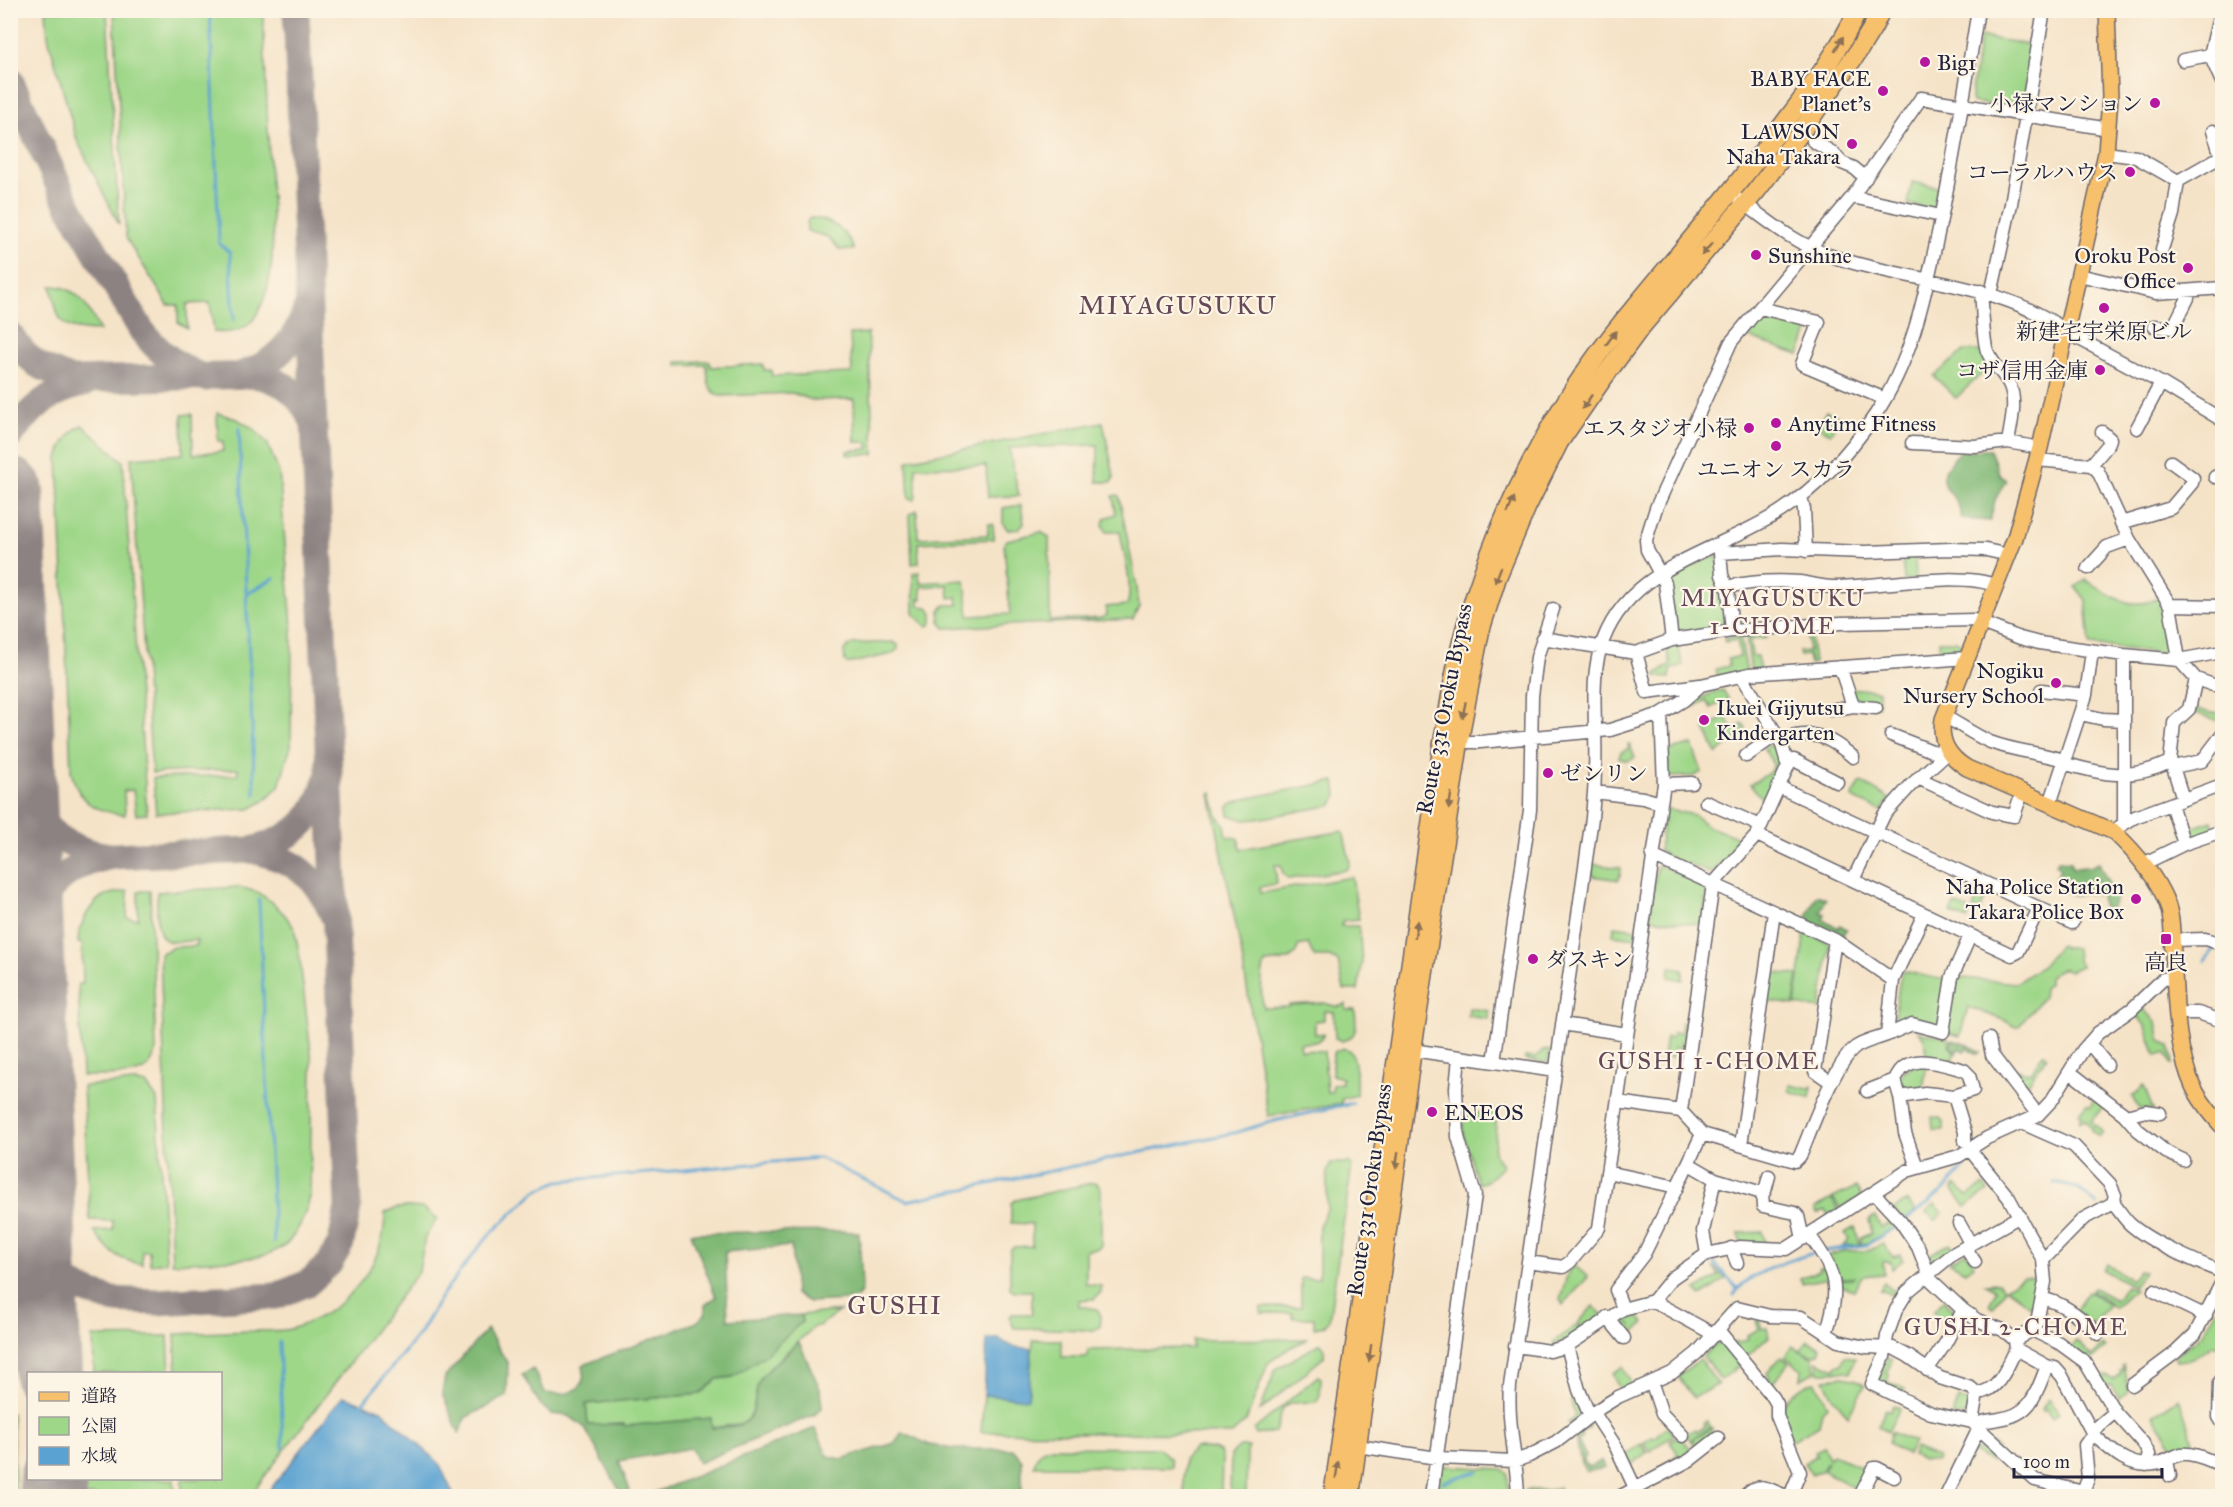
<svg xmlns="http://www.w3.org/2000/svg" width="2233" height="1507" font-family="'IM FELL Great Primer','Noto Serif JP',serif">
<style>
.green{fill:#9fd789;stroke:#607c62;stroke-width:1.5}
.forest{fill:#7fb875;stroke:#506d58;stroke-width:1.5}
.water{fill:#5aa2d1;stroke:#3e6286;stroke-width:1.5}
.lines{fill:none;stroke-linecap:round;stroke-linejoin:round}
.stream{stroke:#5aa2d1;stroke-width:3}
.taxiway{stroke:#8c8282;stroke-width:27}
.runway{stroke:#8c8282;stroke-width:68}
.minor-casing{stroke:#6c666c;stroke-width:15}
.major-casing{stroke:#6c666c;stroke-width:18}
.highway-casing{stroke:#6c666c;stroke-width:21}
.minor{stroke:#fff;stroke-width:12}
.major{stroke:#f7c06c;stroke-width:15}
.highway{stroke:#f7c06c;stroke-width:18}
.oneway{fill:#8c7154}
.poi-dot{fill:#b5179e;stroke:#fcf5e5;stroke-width:2}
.labels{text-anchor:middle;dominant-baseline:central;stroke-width:4.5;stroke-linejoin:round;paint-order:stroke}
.poi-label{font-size:22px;fill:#22223b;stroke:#fcf5e5;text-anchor:end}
.street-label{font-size:22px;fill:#22223b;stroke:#fcf5e5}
.neighbourhood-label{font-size:24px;letter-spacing:1.5px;fill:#654959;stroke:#fcf5e5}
.quarter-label{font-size:26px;letter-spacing:1.5px;fill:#654959;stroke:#fcf5e5}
</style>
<rect width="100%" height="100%" fill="#fcf5e5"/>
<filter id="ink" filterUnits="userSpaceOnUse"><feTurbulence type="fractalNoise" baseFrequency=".0167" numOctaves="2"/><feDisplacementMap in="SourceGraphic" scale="12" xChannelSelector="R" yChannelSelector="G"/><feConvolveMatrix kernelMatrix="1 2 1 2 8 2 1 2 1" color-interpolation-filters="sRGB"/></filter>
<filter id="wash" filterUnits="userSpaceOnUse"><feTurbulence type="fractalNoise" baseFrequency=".008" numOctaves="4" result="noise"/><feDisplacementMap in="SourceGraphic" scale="24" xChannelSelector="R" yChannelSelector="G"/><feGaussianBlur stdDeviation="1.35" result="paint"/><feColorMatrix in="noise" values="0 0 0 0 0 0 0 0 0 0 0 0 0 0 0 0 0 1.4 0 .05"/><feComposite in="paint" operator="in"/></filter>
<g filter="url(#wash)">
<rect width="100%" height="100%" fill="#f5e3c8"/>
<path class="green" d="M46,11H107L119,225L77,140L48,37Z
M114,11H263C265,59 267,108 269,157C270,205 282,270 257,314C248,331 232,334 214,332L210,303L187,304V328L178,322V305H168L126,238Z
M1980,37L2033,45L2023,106L2019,109L1972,102L1971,98Z
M1912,182L1939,187L1934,208L1931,209L1908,204Z
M810,218C830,218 848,231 854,250H840L828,237L807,231V222Z
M51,286C79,286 89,309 100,331C58,329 60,326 51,286Z
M1762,315L1808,323V331L1799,355L1745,336Z
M868,333L874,454L847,455V451L868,449V442H855L854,399L812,400L792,393L720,396C706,390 708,378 707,365L678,366L677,362L710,361L711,367L763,364L764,370H771L772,376L852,373L850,334Z
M1964,351H1984L1993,368L1979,376L1956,398L1934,376Z
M1826,411L1839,417L1831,433L1818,427Z
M217,413L237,419L254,429L267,443L279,472L292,626L291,746L279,786L264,801L250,809L156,813L153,778L237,775L238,769L152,773L131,458L183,454L182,415L192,414L193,454L223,451V441H218Z
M1103,422L1114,477L1112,482H1097L1098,445L1009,448L1019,496L988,497L986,466L916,467V496L914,500L909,498L907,462L912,459Z
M82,425L123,461L147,814L136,815L133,790L124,791L125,815C93,811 79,803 71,771L58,458C62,444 69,432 82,425Z
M1117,495L1119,496L1137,588L1139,606L1133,619L945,628L940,622V610L945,605H958L957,597L949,598L948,585L921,587L922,599H919V606L928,607L932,614V623L927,627L914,614L913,573L919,572L920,583L965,580L969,616L1010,614L1004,544L1007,540L1041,532L1049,537L1050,621L1101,618L1107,615L1106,607L1127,605C1134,587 1123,551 1120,532H1106L1103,524L1105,518L1116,514L1113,496Z
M1021,505L1024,523L1018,529L1008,530L1003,524V508Z
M917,510L918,538L988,535V524H993L994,539L918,543L919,563L912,564L910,514Z
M1717,554L1724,588L1726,627L1682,635L1674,631L1668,581L1669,577Z
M1902,555H1915L1916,580H1904Z
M2086,580C2111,596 2129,612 2159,598L2168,618L2170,654L2090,645L2086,600L2076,587Z
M1806,631H1810L1814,663L1810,664L1808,655L1800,656L1799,652L1809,651Z
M1765,634L1766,638L1750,640L1752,656H1758L1760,669L1751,671L1746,636Z
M1740,636L1747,673L1718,678L1716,669L1729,666L1728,659L1740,656L1737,640L1725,642L1724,639Z
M1939,641H1955L1962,644L1959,653H1940Z
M893,642L898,645V649L892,654L847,664L845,662L844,650L853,644Z
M1677,644L1683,665L1670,670V678L1656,677V674L1671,665L1666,647Z
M1850,688L1879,691L1878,706L1856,704Z
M1723,690L1729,700L1726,702H1721L1711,708L1706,700L1695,707L1693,703L1705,696Z
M2194,708L2211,713H2222V722L2193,712Z
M1725,717L1733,729L1743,724L1746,729L1717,754L1705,729Z
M1776,741L1784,766L1767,799L1760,796L1750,784L1769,773L1774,765L1764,749Z
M1628,745H1630L1635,758L1627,761L1619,758L1621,752L1629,749Z
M1692,745L1702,772L1697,774L1696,776L1669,777L1667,751Z
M1335,781L1337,795L1333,805L1257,819L1244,820L1229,815L1228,807L1231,804L1244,799Z
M1861,782L1890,799L1881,811L1852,798Z
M1212,793L1218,817L1225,825L1227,837L1238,838L1241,849L1343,831L1350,862L1348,868L1345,870L1289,879L1283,874L1281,865H1275L1277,884L1260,887L1261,893L1352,877L1359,919L1342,921L1341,926H1359L1362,962L1358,990H1344L1338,961L1329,957H1314L1308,944L1298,946C1295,963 1279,961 1265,963C1261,975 1260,996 1264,1008L1289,1007V1005L1324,1003L1337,1007L1346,1004V1010H1355C1356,1025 1359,1037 1342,1041L1335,1038L1334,1012L1324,1011V1020L1315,1021V1034H1324C1320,1045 1309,1042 1300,1043L1301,1050L1324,1051L1327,1092H1332L1333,1084L1342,1083V1078L1332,1075L1333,1053C1360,1034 1356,1082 1356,1095L1342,1099L1341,1104L1268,1116L1241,951L1210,794Z
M1665,809L1694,815L1709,827L1746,840L1735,854L1731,853L1713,872L1710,873L1686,863L1684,865L1659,851Z
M2212,821L2214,830L2188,839L2182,831Z
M1593,864L1621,868L1619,880L1592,876Z
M1660,865L1705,886L1707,889L1702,925L1649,918L1657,867Z
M239,887L257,892L272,902L285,915L294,928L299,952L312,1061L310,1197C297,1247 278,1258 228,1260C209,1261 191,1262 172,1263L160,954L173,947L196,946L197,940C188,940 176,944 168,941C153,936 158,905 157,892Z
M1982,888L1988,891L1980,911L1973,908Z
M128,891L127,918L138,919V891H150L156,1050C154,1057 151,1066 144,1070C130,1078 98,1075 82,1076L78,984H83L82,943H78C78,927 89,905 103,896C110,893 120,892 128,891Z
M1955,904L1971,911L1967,920L1951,913Z
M1614,926L1637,929L1636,938L1613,935Z
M1805,932L1828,942L1830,946L1820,1009L1795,1005Z
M2060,944L2064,948H2076L2077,961L2081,966L2070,971L2063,968L2054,972L2049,978V984L2043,989V997L2019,1026L2015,1027L2004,1020L1968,1007L1960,1036L1946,1032L1954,977L2016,983L2042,966Z
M1670,967L1683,969V980L1669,977Z
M1903,971C1919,974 1931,978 1947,980L1939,1027H1896L1893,1025L1900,979Z
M1770,972L1798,975L1794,1005L1766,1001Z
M2142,1007L2157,1022L2161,1041L2170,1045L2173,1065H2171L2166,1053L2156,1056L2146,1027L2137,1015Z
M1469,1008L1489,1011L1488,1019L1468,1016Z
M1682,1022L1688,1023L1685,1043L1681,1042L1680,1049L1673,1048L1672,1058L1663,1057L1666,1037L1672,1038L1673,1032L1681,1033Z
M1918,1031L1950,1039L1949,1045L1955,1054L1952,1064L1927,1058L1924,1038Z
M1542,1050L1550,1051L1547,1063L1525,1060V1057L1537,1058L1538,1054H1541Z
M2043,1053L2047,1056L2024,1089L2013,1075L2016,1069L2031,1073Z
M1927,1062L1923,1090L1902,1093L1898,1077L1910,1067Z
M136,1082L146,1084L157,1099L166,1262L150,1264L149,1251H142V1264C118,1260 108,1252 94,1231L113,1230V1221L90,1220L83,1086Z
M1790,1085L1808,1089L1812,1086L1810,1098L1789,1091Z
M2144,1086L2153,1110L2139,1109L2132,1097Z
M2095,1098L2104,1106L2091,1121L2103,1132L2099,1137L2091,1130L2092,1128L2085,1120L2080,1122L2079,1120L2082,1116L2079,1113L2087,1104L2091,1106Z
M1497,1111L1494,1154L1503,1166L1487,1181L1478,1184L1463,1134V1115Z
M1932,1117L1941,1118L1944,1122V1130H1933Z
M1331,1163H1350L1352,1165L1329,1320L1324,1326L1314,1328V1318H1293V1313H1261V1307H1301V1278H1319V1226L1327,1210V1172Z
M1091,1183H1097L1101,1190V1246L1096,1249L1086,1250V1284L1101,1286V1292L1094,1299L1079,1300V1306L1097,1309L1101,1316L1100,1327L1093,1330L1014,1328L1010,1317L1012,1314H1032V1291H1014L1010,1288V1250L1014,1247L1032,1246V1224L1011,1223V1203L1016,1200Z
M1956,1185L1968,1196L1983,1185L1988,1191L1966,1207L1952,1189Z
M1856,1187L1862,1197L1840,1209L1833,1198Z
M1832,1199L1838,1211L1829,1216L1825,1210L1817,1214L1815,1208Z
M1907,1201L1916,1212L1904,1220L1893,1210Z
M1935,1204L1943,1213L1935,1221L1926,1211Z
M408,1207L423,1208L437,1219L425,1237L419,1271L250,1496H182V1479L220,1478V1374L177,1373L175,1334C201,1333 227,1332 253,1331C265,1330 279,1332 290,1329C342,1314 385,1269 385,1213L397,1208Z
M1875,1216L1881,1227L1892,1222L1897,1226L1867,1243L1861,1244V1238L1872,1233L1869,1220Z
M1855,1227L1860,1245L1843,1246L1849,1240L1845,1233Z
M1763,1232L1765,1245L1740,1243L1739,1233Z
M1949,1243L1954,1250L1933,1264L1929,1255Z
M1883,1244L1893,1257L1900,1255L1903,1260L1892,1269L1891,1262H1883L1884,1274L1862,1276L1854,1290L1841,1286L1840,1280L1856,1277L1838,1279L1829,1255L1843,1251H1868Z
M1966,1252L1974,1264L1965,1271L1949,1262Z
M2107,1264L2131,1280L2139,1270L2144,1272L2133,1286L2103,1270Z
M1574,1265L1588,1277L1563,1305L1560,1300L1568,1272Z
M1713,1266L1726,1279L1701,1296L1696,1290L1719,1276Z
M1826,1266L1829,1278L1802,1283L1800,1278L1819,1271V1269Z
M2023,1277L2039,1278L2041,1280L2036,1310L2006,1288Z
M1884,1283L1892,1291L1900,1286L1903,1290L1890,1311H1888L1895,1296L1880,1290Z
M1998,1283L2005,1289L1993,1308L1989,1305L1996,1290L1985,1284Z
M2126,1286L2134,1289L2114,1308L2099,1295L2091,1292L2094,1288L2115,1300Z
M2088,1292L2097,1296L2109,1306L2091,1324L2075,1311Z
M1945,1299L1946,1304L1955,1312L1956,1317L1948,1325L1933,1311Z
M1593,1306L1603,1315L1583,1329L1578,1323Z
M2217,1308L2222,1309V1348L2213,1345L2191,1359L2178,1361L2175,1357L2202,1334Z
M840,1311L819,1326H815C804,1337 766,1368 761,1379C753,1395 757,1410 745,1423L712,1428L711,1418L624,1426V1424L588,1425L586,1404L700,1394L717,1379L733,1377L802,1322L801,1315Z
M1627,1313H1634L1644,1323L1629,1338L1614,1320L1622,1316L1633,1327L1622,1315Z
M1759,1320L1762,1329L1767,1328L1769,1337L1745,1358L1733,1342L1736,1341L1738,1343L1748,1339L1747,1335L1759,1329L1756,1321Z
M1577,1325L1581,1330L1566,1341L1554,1345L1553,1342Z
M168,1336L170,1373H94L93,1337Z
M1722,1338L1741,1364L1721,1380L1703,1356Z
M1308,1339L1291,1347L1268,1363L1246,1421L1232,1434L981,1432L984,1395L1028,1398L1033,1340H1061L1062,1357H1088V1350L1192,1348V1340Z
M1808,1341L1821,1347L1819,1353L1814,1356L1800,1351Z
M2076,1341L2092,1356L2102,1345L2105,1348L2091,1360L2070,1348Z
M1321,1343L1324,1350V1357L1260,1411L1276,1369Z
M1792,1346L1813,1358L1815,1372L1801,1379L1802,1369L1785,1357Z
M1845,1356L1855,1358L1850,1372H1818L1817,1361L1835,1369L1837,1365H1841Z
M1781,1357L1789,1363L1770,1386L1766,1382L1770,1378L1767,1373Z
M1886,1358L1892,1360L1887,1373L1889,1374L1888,1382L1905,1389L1902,1394L1878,1385Z
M1700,1360L1718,1384L1694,1398L1677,1376Z
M2124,1365L2129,1391L2119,1398L2112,1385L2105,1387L2100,1377L2107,1376L2114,1380L2121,1374L2120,1371L2124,1369L2122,1366Z
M1623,1367L1632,1385L1621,1391L1612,1373Z
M1318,1376L1321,1378L1320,1395L1316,1402L1291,1403L1283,1408L1275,1432L1256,1435L1254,1430Z
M1843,1377L1857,1380L1865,1385L1848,1416L1831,1394L1824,1379Z
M1816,1382L1828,1405L1822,1411L1819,1425L1791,1441L1779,1413C1784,1399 1801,1383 1816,1382Z
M1580,1398L1586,1412L1572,1426L1568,1423L1575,1417L1571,1401Z
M1958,1398L1970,1404L1966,1416H1952Z
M2179,1398L2196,1451L2178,1453L2153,1415Z
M2048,1399L2059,1413L2052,1418L2046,1409L2043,1411L2042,1409Z
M1893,1405L1900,1408L1888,1432L1878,1426L1886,1409L1890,1411Z
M10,1413H12L16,1496H11Z
M1707,1421L1711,1427L1694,1437L1692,1442L1686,1435L1695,1429L1697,1431L1705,1426L1703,1423Z
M1667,1427L1674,1435L1650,1451L1643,1443L1652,1437L1654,1438L1659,1435V1433Z
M1712,1428L1713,1437L1700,1449L1693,1443L1695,1437Z
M1891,1432L1914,1442L1907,1455L1888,1443Z
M1678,1436L1694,1452L1663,1471L1660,1467L1678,1454L1670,1441Z
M1991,1442L1998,1450L1991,1462L1973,1453L1975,1449L1985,1453Z
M1641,1444L1647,1452L1631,1465L1625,1456Z
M1052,1447L1159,1448L1171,1459L1172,1467L1034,1466C1036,1456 1040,1448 1052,1447Z
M1240,1447H1249L1247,1452L1246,1496H1230L1231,1455Z
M1824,1447L1829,1458L1833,1455L1867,1469L1858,1490L1824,1471L1827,1462L1822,1471L1812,1475L1804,1463L1817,1455L1815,1451Z
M1195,1448L1214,1449L1220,1452L1222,1459L1221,1496H1184V1459Z
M1915,1448L1937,1457L1936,1461L1922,1460L1912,1455Z
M1445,1466L1503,1469L1508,1474V1496H1436L1440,1470Z
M84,1479H174L175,1496H85Z"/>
<path class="forest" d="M1990,450L2000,476L2006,480L1995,500L1990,521L1962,519C1958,485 1922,489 1961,451Z
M2058,861L2071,862L2072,868L2089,867L2099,863L2116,899L2110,909L2103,908L2099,893L2073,895L2056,887L2055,880L2060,869L2056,865Z
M1817,895L1826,899L1820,912L1825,914L1823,919L1838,928L1840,925L1847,929L1843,936L1805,920Z
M1952,1040L1967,1044L1980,1052L1978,1054L1967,1048L1964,1051L1959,1048L1956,1053L1950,1045Z
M844,1231L859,1233L862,1286L860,1294L856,1298L847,1300L809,1302L795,1294L791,1246L725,1252L728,1320L801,1315L802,1322L764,1356L733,1377L717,1379L700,1394L586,1404L588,1425L624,1424L625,1426L711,1418L712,1428C734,1426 753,1429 755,1400C756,1392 757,1384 761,1377L799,1342L820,1389L822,1408L814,1415L698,1463L691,1448L619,1461L630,1491L622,1495L584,1427L569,1416L551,1414L540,1404L522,1375L533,1369L545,1393C567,1396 588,1393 583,1365L697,1322L705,1314V1305L716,1297L691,1233Z
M487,1329L508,1364L507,1396L465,1418L459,1434L442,1393L445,1377Z
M1588,1424L1590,1427L1581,1433L1582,1438L1578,1441L1586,1456L1583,1459L1588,1467L1602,1461L1605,1468L1586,1472L1581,1463L1575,1435Z
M815,1428L828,1456L841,1459L895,1443L902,1432L930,1445L954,1449H1013L1022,1460V1496H646Z
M1559,1487L1562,1496H1525L1526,1490H1550Z"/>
<path class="water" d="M987,1339H1000C1010,1348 1019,1348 1032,1348L1028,1399L984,1395Z
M343,1396L381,1410L439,1463L454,1496H265Z"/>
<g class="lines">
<path class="stream" d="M210,10L219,243L230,253L234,320
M239,428L255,795
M247,594L274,578
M259,900L274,1243
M2218,940L2222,930
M2205,961L2215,946
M2054,1183L2078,1188L2097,1205
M1904,1222L1946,1188L1970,1160
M1824,1251L1866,1245L1898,1226
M1710,1258L1737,1288
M1734,1295C1745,1273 1794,1259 1817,1252
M279,1342L283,1448
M362,1404L419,1334L442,1295L486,1238L536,1191L558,1181L820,1158L907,1201L1238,1132L1270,1122L1353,1103
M1443,1482L1478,1471
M1394,1496L1423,1487"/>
<path class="taxiway" d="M10,80L66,201L142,331C160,354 179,368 206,378
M10,335L25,354L38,365L71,380L255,375C287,382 297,392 313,421
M240,375C274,365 297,340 307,307
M10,436C32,407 50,391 86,383
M23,798C44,831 70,851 109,856
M252,850C295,860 315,874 333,915
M29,924C48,884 69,864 113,856L252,850C291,839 315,822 326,781
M43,1267L79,1289L112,1300L156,1302L276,1296L308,1283L329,1264L341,1243L348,1207L296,10"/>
<path class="runway" d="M10,491L48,1374
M53,1478V1496"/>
</g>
</g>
<g filter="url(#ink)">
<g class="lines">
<defs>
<path id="minor" d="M2220,13L2210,55L2222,82
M2183,60L2210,55
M2213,131L2221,156
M1813,141L1833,153L1842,163L1854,168L1866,178
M2106,153L2136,157L2178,181
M1852,197L1941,216
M1740,200C1770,223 1797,245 1834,257C1915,284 2001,281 2072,335L2161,383L2222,420
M2162,249L2173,214L2178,181L2222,156
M2079,275L2156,293L2222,288
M1981,291C1983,308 1982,335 1987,351C1992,363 2001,371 2008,382C2018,399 2011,424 2008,442
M1991,294L2011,204L2044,10
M1760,308L1819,322L1802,364L1885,399
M2154,326L2173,328L2188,298V291
M2137,428L2161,383
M1912,443L1975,446L2008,442L2040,448
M2037,460L2091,465L2098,471L2129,539L2170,605L2179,660L2196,679L2213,685H2222
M2091,465L2108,445L2110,439L2102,432
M2215,477L2222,474
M1801,497L1804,509L1806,551
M2121,523L2171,508L2192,483L2193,478L2171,462
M2088,568L2107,547L2129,539
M1726,587C1749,582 1775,580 1799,582C1813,584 1827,588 1840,587C1880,586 1963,571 1996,586
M2170,605L2222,606
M1732,631L1728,590L1722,575L1720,553L1782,549L1865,552L1951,549L1986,550L2009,555
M1542,638L1636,653L1672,640L1732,631L1841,623L1974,620L2020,638L2039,643L2124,655L2179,660L2222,652
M1672,640L1665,583L1647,550L1646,540L1656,508L1731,342L1852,197L1921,98L2109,129
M1636,653L1647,692L1700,685
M2124,655V823
M1840,667L1853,706
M2041,690L2086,695
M1831,710L1853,706L1876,708
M1661,714L1664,784L1661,803
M2080,714L2103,719L2124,720
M1944,716C1959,724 1974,735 1990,742C2014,751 2040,753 2064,760
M1891,735L1932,751L1937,752L1946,748
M1779,740C1812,730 1826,734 1853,757
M1452,742H1480L1610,730L1661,714L1684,700L1701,685L1749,674L1967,658
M1746,756L1776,735
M1786,761L1794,760L1837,782
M2063,763C2104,775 2130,781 2170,762L2174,723L2189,709L2196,679
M1918,778L1992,812L2014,816L2022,792
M1664,784L1692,783
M2183,799L2173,767L2202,761L2222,735
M1706,802L1761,826
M2050,804L2086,695L2092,651
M2171,804L2184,844
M2119,827L2135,817L2222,785
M1757,835L2012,955L2018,952L2039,908L1779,787
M2143,864L2184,844L2222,831
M1853,880L1884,815L1911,785L1948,752
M2039,908L2072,923
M2172,940L2205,939L2222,944
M1893,980L1924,914
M2178,1013H2198L2222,1021
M1562,1024L1627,1034
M1887,1035L1912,1024L1943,1032L1952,977L1970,936
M1989,1039L1992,1055L2038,1115
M2089,1043L2107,1065
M1412,1050L1555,1071
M1494,1062L1530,810L1532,696L1537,657L1553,609
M2070,1072L2124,1114L2138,1130L2166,1152L2183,1160
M1831,1082L1815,1071L1835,940
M1867,1091L1895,1080C1907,1050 1941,1064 1964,1070L1969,1075L1973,1090L1954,1096L1925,1093L1900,1097L1895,1080
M1954,1096L1965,1132V1141
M1900,1097L1905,1133L1917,1167
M1618,1102L1681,1111L1702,1134L1795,1161L1800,1156C1811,1130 1835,1062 1856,1047C1865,1041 1877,1039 1887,1035L1893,980L1835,940L1652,856
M1681,1111L1713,884L1757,835L1788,766L1781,742L1742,676
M2126,1116L2146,1111L2160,1113
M2022,1123L2074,1146L2110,1184L2115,1195L2113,1203C2119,1210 2124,1219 2131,1225C2152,1243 2196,1262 2222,1272
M1741,1145L1774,912
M1689,1164L1715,1179L1762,1193L1763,1206L1795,1213L1798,1216L1803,1239
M1607,1172L1677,1187L1702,1134
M1762,1193L1765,1191L1769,1176
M1874,1193L1901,1222L1918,1247L1931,1280L1963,1310L1977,1320L2003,1330L2015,1340L2032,1330L2037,1322L2045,1282L2043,1260L2009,1198L1970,1150
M1959,1223L1970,1243
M1809,1235C1836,1270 1841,1291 1826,1333
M1965,1247L1975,1262
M1731,1248L1737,1263
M1707,1254L1703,1231L1715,1179
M2043,1260L2083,1219L2113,1203
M1528,1262L1563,1267L1570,1262L1599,1228L1661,803L1643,798L1595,792
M2154,1291L2206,1316
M2043,1299C2063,1302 2084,1320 2098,1334
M1653,1301L1715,1335
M1623,1309L1616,1290L1644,1254L1677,1187
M1607,1317L1624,1338
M2032,1330L2059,1343L2085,1362L2115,1412L2143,1443L2149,1454L2146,1465
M1719,1331L1773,1397L1777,1404V1416L1800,1472L1790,1496
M1515,1346L1550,1351L1567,1346L1623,1309L1653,1301L1672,1278L1707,1254L1739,1247L1786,1249L1907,1171L1959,1156L1987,1138L2038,1115L2052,1100L2083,1050L2098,1033L2132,1009L2163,979L2175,978
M1567,1346L1579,1390L1590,1416
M2047,1366L2055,1368L2062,1376L2093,1434L2095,1429L2115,1412
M1927,1370L1945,1344L1963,1310
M2222,1379L2220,1382L2219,1417L2222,1422
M1652,1384L1662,1414L1683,1436
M2132,1385L2175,1353L2195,1334L2222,1282
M1977,1393C1999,1392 2008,1365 2016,1349
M1594,1413L1616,1447L1636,1490
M1972,1422L1931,1413L1872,1384L1884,1357L1887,1336L1896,1310L1907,1292L1953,1254L2020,1216
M1976,1425C1983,1420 1990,1421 1999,1419C2032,1415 2036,1393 2047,1366L2016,1349L2015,1340
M1351,1445L1437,1458L1515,1461L1529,1456L1556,1442L1600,1408L1618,1397L1672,1373L1697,1353L1737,1308L1770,1316L1801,1317L1838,1341L1866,1347L1893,1348L1908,1356L1940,1378L1971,1388L1977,1393L1972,1422L2035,1480L2083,1492L2088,1479L2085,1445L2093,1434C2111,1451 2132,1471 2159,1463C2167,1461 2174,1456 2181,1454C2194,1452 2210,1461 2222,1465
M2167,1461L2170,1476
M1431,1496L1475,1195L1458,1137L1456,1088L1459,1057
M1518,1496C1517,1459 1507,1423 1510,1386L1592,818C1595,789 1596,761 1595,732C1595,705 1592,677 1600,650C1624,566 1717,553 1781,511C1819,486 1850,452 1875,415C1913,359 1925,294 1939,229C1954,156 1966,84 1978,10
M1621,1496L1690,1460L1718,1438
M1745,1496C1758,1480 1769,1490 1786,1496
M1860,1496L1874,1468H1877L1894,1477
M1946,1496L1979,1428"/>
<path id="major" d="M2107,10L2110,97L2106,153L2040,448L2015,538L1943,719C1939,742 1949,757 1967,768L2114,832C2134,851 2155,874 2166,901C2173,917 2172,938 2173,955C2176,998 2175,1046 2193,1086C2200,1101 2211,1114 2222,1126"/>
<path id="highway" d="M1333,1496L1443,742C1450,704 1455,664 1466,626C1497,516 1553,407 1626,318C1681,251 1737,187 1789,117C1814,84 1840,49 1858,10
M1350,1496L1412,1050L1462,723L1480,631L1497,577L1527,506L1559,442L1601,381L1640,328L1757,190L1795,140L1855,56L1873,27L1881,10"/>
</defs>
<use href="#minor" class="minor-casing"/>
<use href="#major" class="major-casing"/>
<use href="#highway" class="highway-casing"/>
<use href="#minor" class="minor"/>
<use href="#major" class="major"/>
<use href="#highway" class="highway"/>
</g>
<defs><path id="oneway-solid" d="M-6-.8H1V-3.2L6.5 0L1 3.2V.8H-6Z" transform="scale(1.5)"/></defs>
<g class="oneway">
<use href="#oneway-solid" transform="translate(1839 44) rotate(-60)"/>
<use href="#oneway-solid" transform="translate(1707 249) rotate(130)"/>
<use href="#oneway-solid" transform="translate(1611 338) rotate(-54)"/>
<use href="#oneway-solid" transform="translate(1587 402) rotate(124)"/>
<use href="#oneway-solid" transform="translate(1511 505) rotate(-67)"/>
<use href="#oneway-solid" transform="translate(1498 575) rotate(111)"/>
<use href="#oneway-solid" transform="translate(1464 710) rotate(101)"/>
<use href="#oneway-solid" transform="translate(1450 801) rotate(99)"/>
<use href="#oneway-solid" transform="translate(1416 929) rotate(-82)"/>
<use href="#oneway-solid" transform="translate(1397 1160) rotate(98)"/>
<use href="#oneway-solid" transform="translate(1370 1353) rotate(98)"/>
<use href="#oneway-solid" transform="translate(1337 1470) rotate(-81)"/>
</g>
</g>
<g class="poi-dot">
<circle cx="1925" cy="62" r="6"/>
<circle cx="1883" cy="91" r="6"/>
<circle cx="2155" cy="103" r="6"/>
<circle cx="1852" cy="144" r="6"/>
<circle cx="2130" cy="172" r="6"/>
<circle cx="1756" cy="255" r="6"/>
<circle cx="2188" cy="268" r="6"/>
<circle cx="2104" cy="308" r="6"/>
<circle cx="2100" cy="370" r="6"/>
<circle cx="1776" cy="423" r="6"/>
<circle cx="1749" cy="428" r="6"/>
<circle cx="1776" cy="446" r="6"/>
<circle cx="2056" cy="683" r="6"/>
<circle cx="1704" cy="720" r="6"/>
<circle cx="1548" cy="773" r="6"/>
<circle cx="2136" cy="899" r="6"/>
<rect x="2160" y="933" width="12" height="12" rx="3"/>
<circle cx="1533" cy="959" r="6"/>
<circle cx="1432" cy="1112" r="6"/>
</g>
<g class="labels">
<g class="poi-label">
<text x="1937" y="62" text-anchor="start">Big1</text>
<text x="1871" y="78">BABY FACE<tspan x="1871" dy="25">Planet's</tspan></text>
<text x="2143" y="103">小禄マンション</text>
<text x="1840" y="131">LAWSON<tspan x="1840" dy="25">Naha Takara</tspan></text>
<text x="2118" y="172">コーラルハウス</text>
<text x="1768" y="255" text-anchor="start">Sunshine</text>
<text x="2176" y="255">Oroku Post<tspan x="2176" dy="25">Office</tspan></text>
<text x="2104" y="331" text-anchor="middle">新建宅宇栄原ビル</text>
<text x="2088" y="370">コザ信用金庫</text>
<text x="1788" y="423" text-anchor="start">Anytime Fitness</text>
<text x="1737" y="428">エスタジオ小禄</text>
<text x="1776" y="469" text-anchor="middle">ユニオン スカラ</text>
<text x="2044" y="670">Nogiku<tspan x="2044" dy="25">Nursery School</tspan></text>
<text x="1716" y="707" text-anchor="start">Ikuei Gijyutsu<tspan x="1716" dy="25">Kindergarten</tspan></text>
<text x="1560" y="773" text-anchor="start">ゼンリン</text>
<text x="2124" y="886">Naha Police Station<tspan x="2124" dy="25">Takara Police Box</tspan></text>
<text x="1545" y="959" text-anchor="start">ダスキン</text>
<text x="2166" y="962" text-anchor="middle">高良</text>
<text x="1444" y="1112" text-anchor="start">ENEOS</text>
</g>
<g class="street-label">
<text transform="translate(1444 709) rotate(-79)">Route 331 Oroku Bypass</text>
<text transform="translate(1369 1190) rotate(-82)">Route 331 Oroku Bypass</text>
</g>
<g class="neighbourhood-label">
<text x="1773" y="598">MIYAGUSUKU<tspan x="1773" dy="28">1-CHOME</tspan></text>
<text x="1709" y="1061">GUSHI 1-CHOME</text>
<text x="2016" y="1327">GUSHI 2-CHOME</text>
</g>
<g class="quarter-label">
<text x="1178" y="305">MIYAGUSUKU</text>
<text x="895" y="1305">GUSHI</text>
</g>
</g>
<rect width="2233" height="1507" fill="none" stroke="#fcf5e5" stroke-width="36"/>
<rect x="27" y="1372" width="195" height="108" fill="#fcf5e5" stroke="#a5a1a1" stroke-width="1.5"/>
<rect x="39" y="1392" width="30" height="9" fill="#f7c06c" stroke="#a5a1a1" stroke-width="1.5"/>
<text x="81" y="1402" font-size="18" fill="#22223b">道路</text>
<rect x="39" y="1417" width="30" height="18" fill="#9fd789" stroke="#a5a1a1" stroke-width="1.5"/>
<text x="81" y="1432" font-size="18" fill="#22223b">公園</text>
<rect x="39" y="1447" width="30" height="18" fill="#5aa2d1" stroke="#a5a1a1" stroke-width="1.5"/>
<text x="81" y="1462" font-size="18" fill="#22223b">水域</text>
<path d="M2014 1468v9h148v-9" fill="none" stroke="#22223b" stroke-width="3"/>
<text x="2023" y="1468" font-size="18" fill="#22223b" stroke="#fcf5e5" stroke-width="4.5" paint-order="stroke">100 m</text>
</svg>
